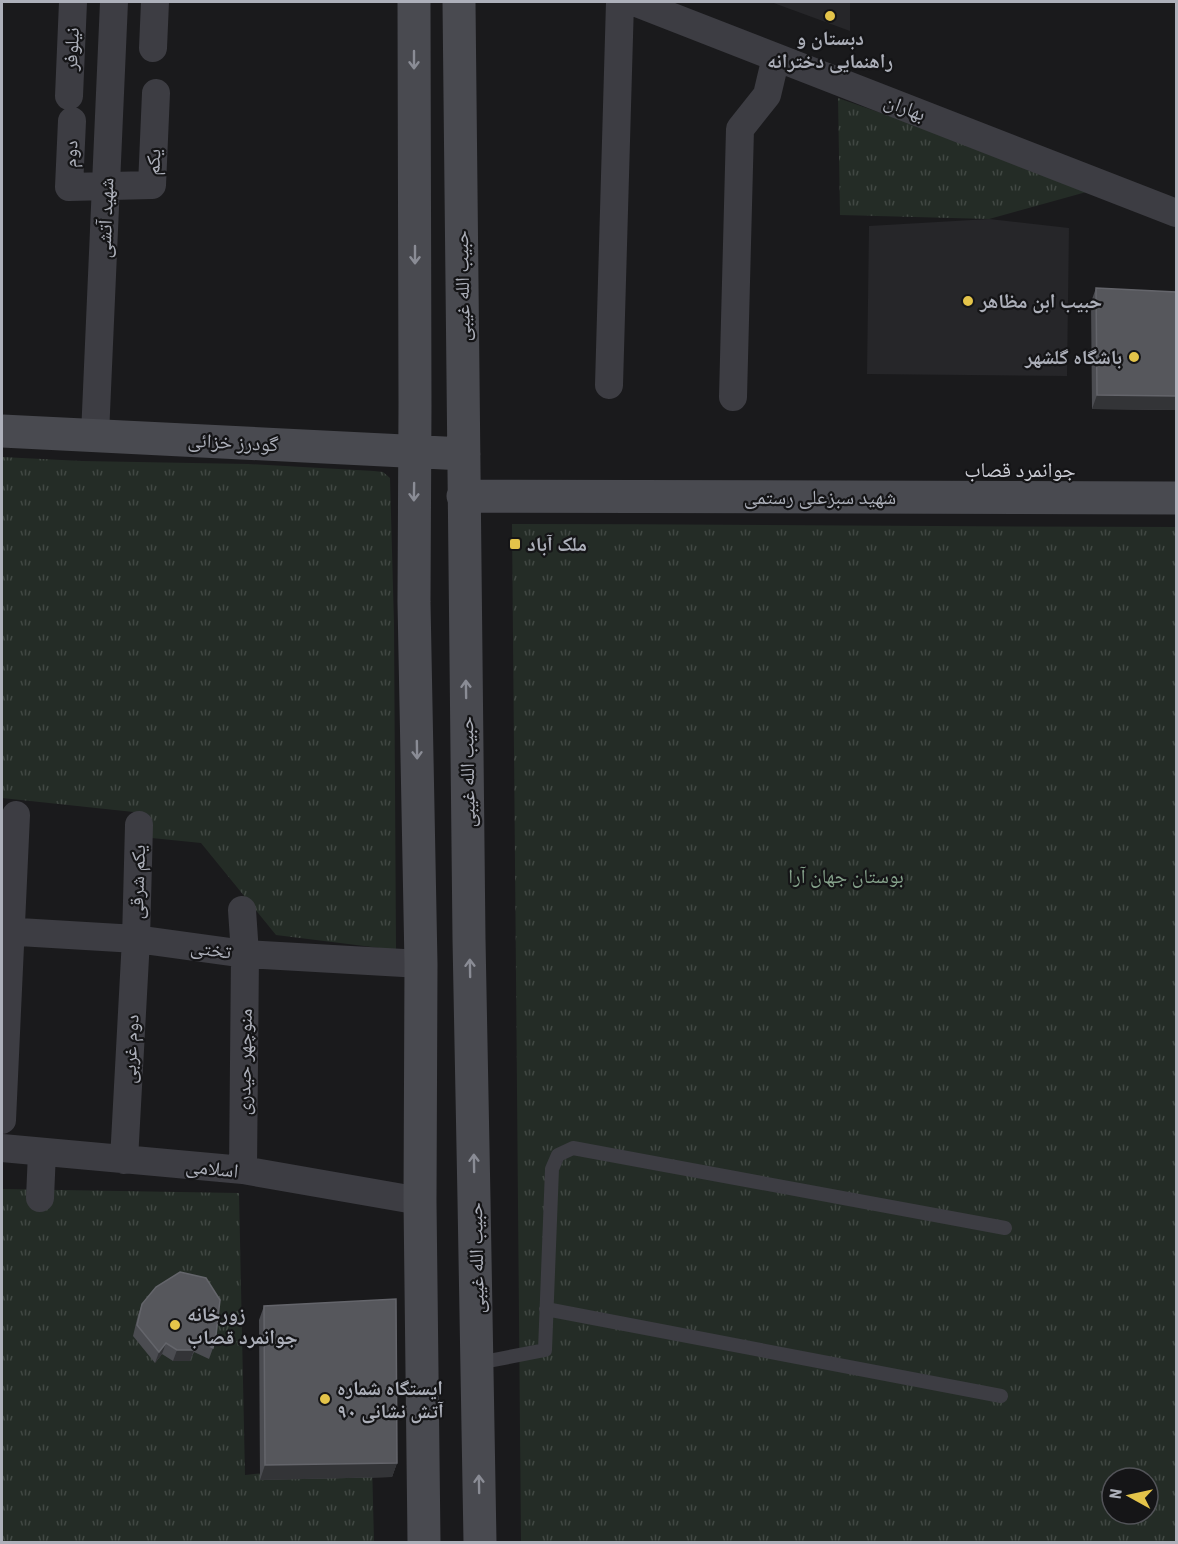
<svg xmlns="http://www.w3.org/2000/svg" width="1178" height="1544" font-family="'Roboto Condensed','Noto Naskh Arabic',sans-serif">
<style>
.built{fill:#262629}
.park{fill:url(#park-tufts);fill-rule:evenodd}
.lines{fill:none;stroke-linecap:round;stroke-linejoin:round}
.lane{stroke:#3d3d43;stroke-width:14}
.street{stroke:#3d3d43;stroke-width:28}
.secondary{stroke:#494a50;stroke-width:33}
.wall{fill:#4b4c51}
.shaded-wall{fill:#333437}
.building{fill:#56575c;stroke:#64656b;stroke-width:1.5}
.oneway{stroke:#8a8c95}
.poi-dot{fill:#e4c44a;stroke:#151517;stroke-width:2}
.labels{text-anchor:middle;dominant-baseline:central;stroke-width:4.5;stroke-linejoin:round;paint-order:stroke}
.poi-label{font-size:20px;font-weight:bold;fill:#adb0ba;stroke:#151517;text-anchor:start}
.street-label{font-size:20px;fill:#adb0ba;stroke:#151517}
.park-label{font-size:20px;fill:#86a38c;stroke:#151517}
.neighbourhood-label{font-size:21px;fill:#cecfd7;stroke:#151517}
</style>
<defs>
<pattern id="park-tufts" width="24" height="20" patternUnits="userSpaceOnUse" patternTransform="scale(1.5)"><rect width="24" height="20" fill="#242c26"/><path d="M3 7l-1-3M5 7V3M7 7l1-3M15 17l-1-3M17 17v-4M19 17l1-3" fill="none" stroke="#414843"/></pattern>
</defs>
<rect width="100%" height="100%" fill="#1a1a1c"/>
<path class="built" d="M771,2H850V31Z
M989,219L1069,228L1067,376L867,374L869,226Z"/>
<path class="park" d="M838,98L1013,159L1090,191L989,219L840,215Z
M2,457L82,461L248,464L374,471L383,472L390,478L394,624L396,950L276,935L201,843L142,837L143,813L2,798Z
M512,524C733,524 955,527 1176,527V1542H521ZM1112,1478H1148V1514H1112Z
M2,1189L239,1193L245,1475L372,1462L374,1542H2Z"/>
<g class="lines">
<path class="lane" d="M546,1309L1001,1396
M478,1363L545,1350L552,1169L558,1155L573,1148L1005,1228"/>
<path class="street" d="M634,2L1176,213
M153,48L155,2
M69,96L73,2
M72,121L69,187L152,185L156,93
M609,385L620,2
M733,397L740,129L767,95L776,57
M95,435L114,2
M242,910L245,954L243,1170
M2,931L136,939L245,954L421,964
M2,1120L16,815
M2,1148L243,1170L420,1201
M124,1160L136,939L139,825
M40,1198L42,1152"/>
<path class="secondary" d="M414,2L415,405L414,602L421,964L420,1201L424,1542
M459,2C462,314 465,626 469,939C472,1140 478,1341 480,1542
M2,431L464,454
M463,496L1176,498"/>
</g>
<path class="wall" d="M1096,288L1176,292V410L1092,409L1091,302Z
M142,1304L213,1348L209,1359L194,1352L190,1361H173L162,1354L155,1363L133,1336L138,1315Z
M264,1306L397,1463L392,1477L260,1480L259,1320Z"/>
<path class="shaded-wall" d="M1097,395L1176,396V410L1092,409Z
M166,1343L162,1354L155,1363L159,1352Z
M177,1350H194L190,1361H173Z
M397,1463L392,1477L260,1480L265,1465Z"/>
<path class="building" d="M1096,288L1176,292V396L1097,395Z
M180,1272L206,1278L220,1300L216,1335L213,1348L197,1340L194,1350H177L166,1343L159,1352L137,1325L142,1304L156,1287Z
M396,1299L397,1463L265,1465L264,1306Z"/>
<defs><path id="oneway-shaft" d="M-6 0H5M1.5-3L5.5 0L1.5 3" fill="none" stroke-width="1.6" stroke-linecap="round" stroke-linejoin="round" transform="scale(1.5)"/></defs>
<g class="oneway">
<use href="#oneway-shaft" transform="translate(414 60) rotate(90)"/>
<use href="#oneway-shaft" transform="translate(415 255) rotate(90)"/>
<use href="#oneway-shaft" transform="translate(414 492) rotate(91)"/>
<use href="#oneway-shaft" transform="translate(466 689) rotate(-91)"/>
<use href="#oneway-shaft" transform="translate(417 750) rotate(89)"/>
<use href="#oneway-shaft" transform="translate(470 968) rotate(-91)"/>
<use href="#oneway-shaft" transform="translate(474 1163) rotate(-91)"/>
<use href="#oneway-shaft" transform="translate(479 1484) rotate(-91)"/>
</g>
<g class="poi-dot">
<circle cx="830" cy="16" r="6"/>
<circle cx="968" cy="301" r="6"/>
<circle cx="1134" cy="357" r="6"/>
<rect x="509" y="538" width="12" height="12" rx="3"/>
<circle cx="175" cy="1325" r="6"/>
<circle cx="325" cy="1399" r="6"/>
</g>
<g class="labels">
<g class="poi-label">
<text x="830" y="38" text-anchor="middle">دبستان و<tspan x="830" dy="23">راهنمایی دخترانه</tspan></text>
<text x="980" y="301">حبیب ابن مظاهر</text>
<text x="1122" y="357" text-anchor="end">باشگاه گلشهر</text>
<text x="527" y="544">ملک آباد</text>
<text x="187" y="1314">زورخانه<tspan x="187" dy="23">جوانمرد قصاب</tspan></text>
<text x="337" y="1388">ایستگاه شماره<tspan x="337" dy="23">۹۰ آتش نشانی</tspan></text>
</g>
<g class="street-label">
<text transform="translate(71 49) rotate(-87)">نیلوفر</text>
<text transform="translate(905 107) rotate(21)">بهاران</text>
<text transform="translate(70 154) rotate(-88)">دوم</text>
<text transform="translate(153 162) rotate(-87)">یکم</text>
<text transform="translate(105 218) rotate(-88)">شهید آتشی</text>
<text transform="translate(462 286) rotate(-91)">حبیب الله غیبی</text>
<text transform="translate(233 442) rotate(3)">گودرز خزائی</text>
<text x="820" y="497">شهید سبزعلی رستمی</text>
<text transform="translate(467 772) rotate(-91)">حبیب الله غیبی</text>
<text transform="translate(137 882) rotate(-88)">یکم شرقی</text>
<text transform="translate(211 949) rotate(8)">تختی</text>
<text transform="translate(130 1049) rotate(-87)">دوم غربی</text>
<text transform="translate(244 1062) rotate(-89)">منوچهر حیدری</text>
<text transform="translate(212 1168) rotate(6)">اسلامی</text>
<text transform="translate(476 1258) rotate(-91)">حبیب الله غیبی</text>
</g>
<g class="park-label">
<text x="846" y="876">بوستان جهان آرا</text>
</g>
<g class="neighbourhood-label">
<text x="1020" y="470">جوانمرد قصاب</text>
</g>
</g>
<rect width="1178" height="1544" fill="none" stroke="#adb0ba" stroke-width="6"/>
<g transform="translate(1130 1496) rotate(278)"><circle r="28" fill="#151517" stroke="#525358" stroke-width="1.5"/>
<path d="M0-4.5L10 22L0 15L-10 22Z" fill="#e4c44a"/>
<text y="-9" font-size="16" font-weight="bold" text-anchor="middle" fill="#adb0ba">N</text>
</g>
</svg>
